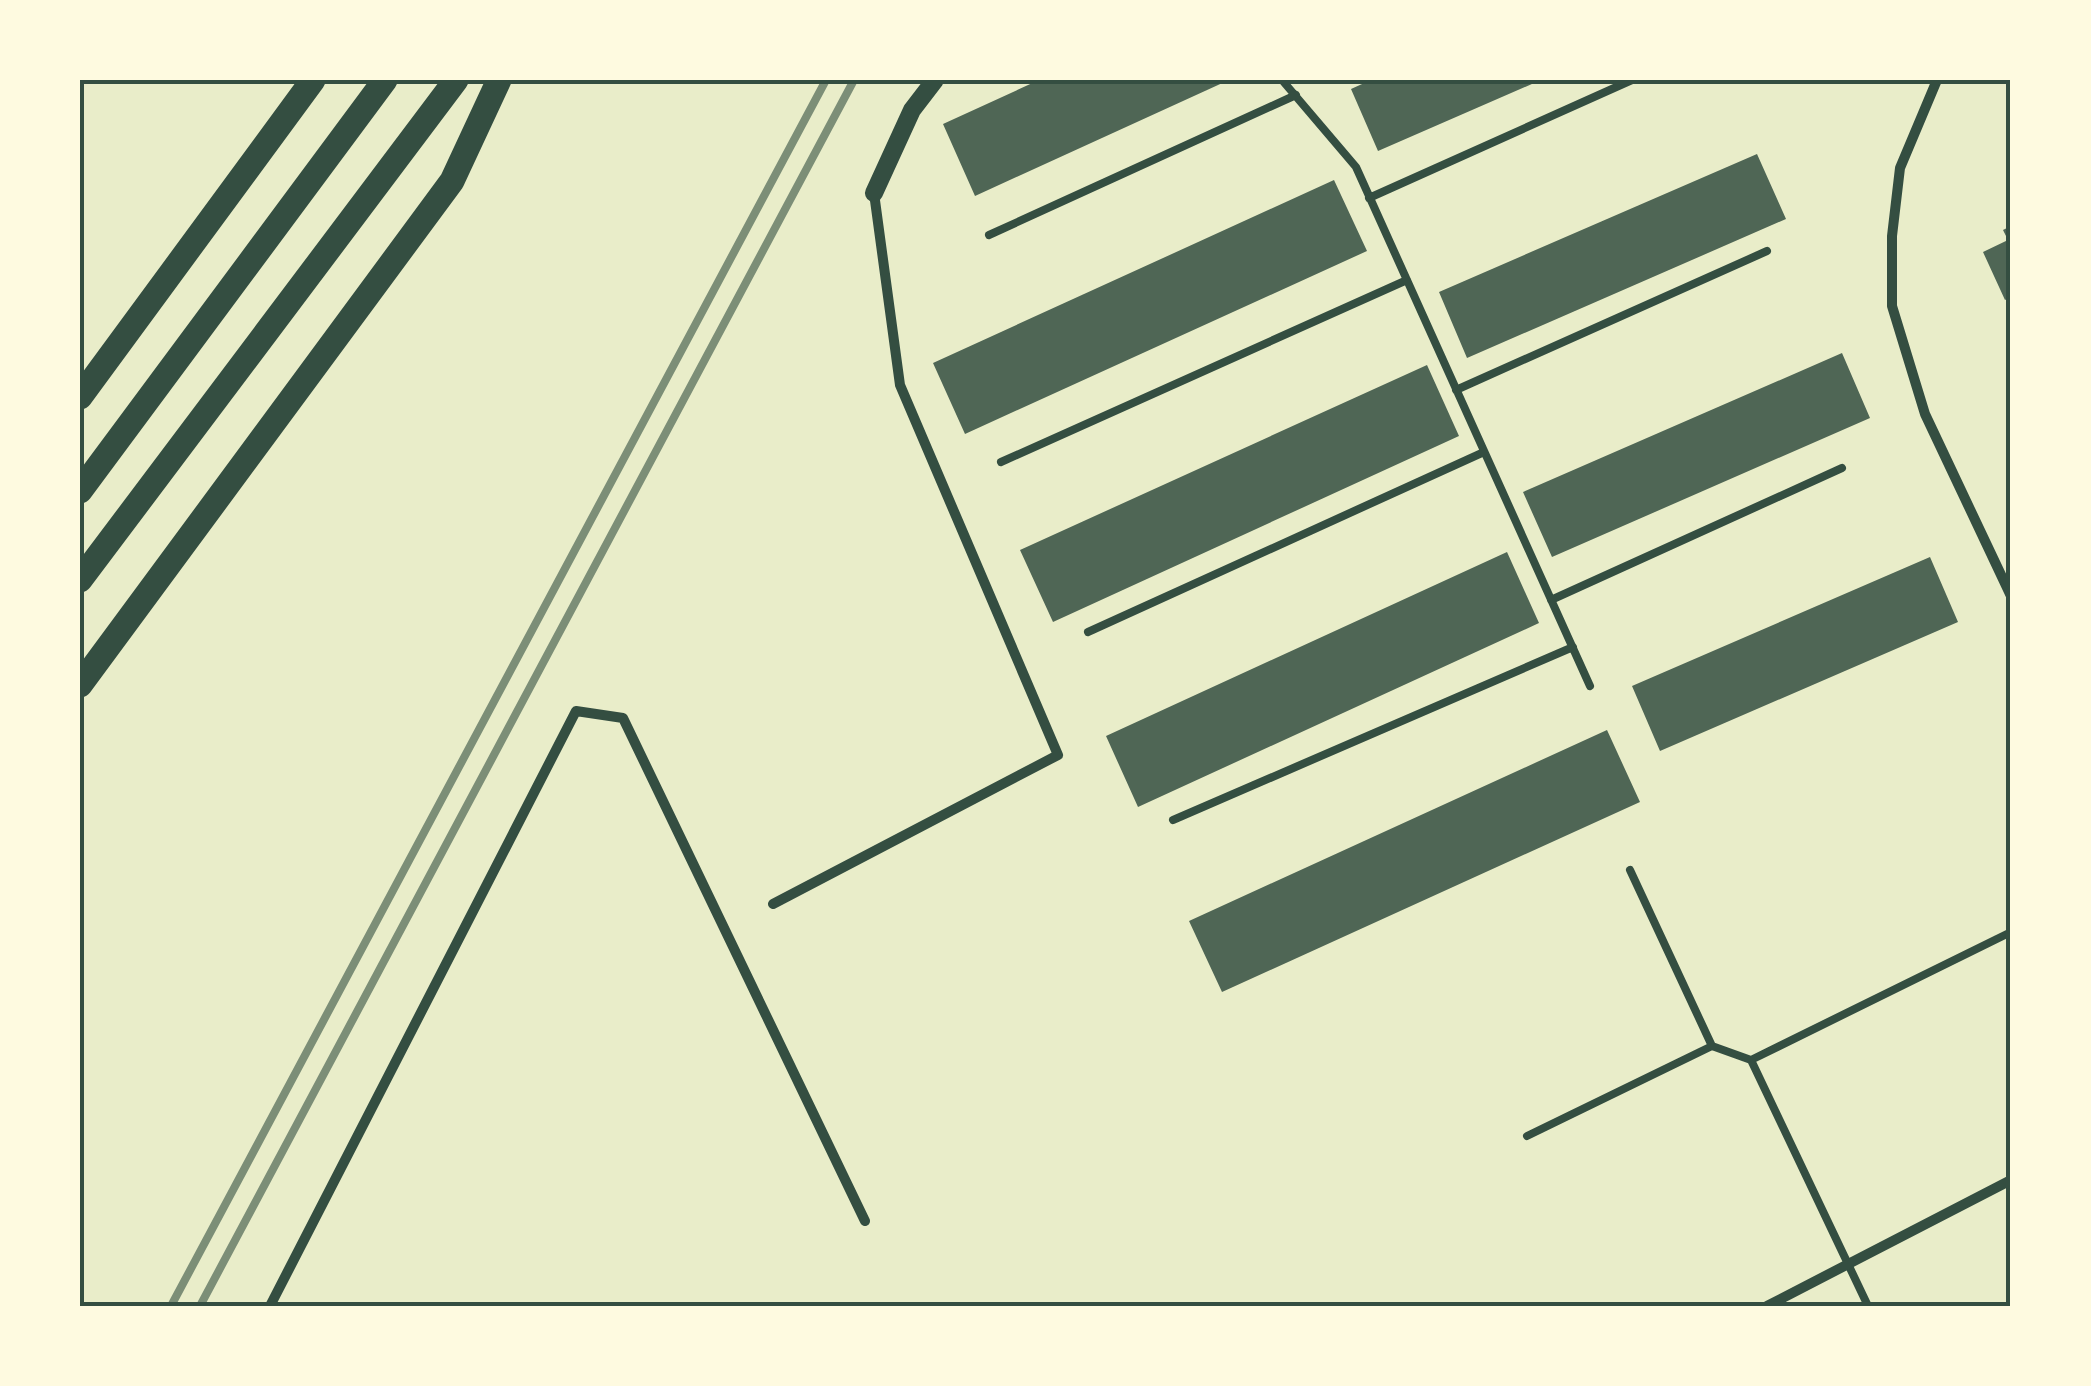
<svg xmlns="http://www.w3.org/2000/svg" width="2091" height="1386" font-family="'Space Grotesk',sans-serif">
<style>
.building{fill:#4f6655}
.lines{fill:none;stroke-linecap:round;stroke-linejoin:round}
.service{stroke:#344e41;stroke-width:8}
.minor{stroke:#344e41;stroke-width:10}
.tertiary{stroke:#344e41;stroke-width:18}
.primary{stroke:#344e41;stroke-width:25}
.rail{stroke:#7c8e77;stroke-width:8}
.neatline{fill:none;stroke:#344e41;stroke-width:4}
</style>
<rect width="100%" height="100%" fill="#e9edc9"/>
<path class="building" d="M1039,80H1229L975,196L943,124Z
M1371,80H1541L1378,151L1351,89Z
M1757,154L1786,219L1467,358L1439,292Z
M1334,180L1367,251L965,434L933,363Z
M2011,226V297L2005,300L1983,252L2008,240L2003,230Z
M1842,353L1870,418L1552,557L1523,492Z
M1427,365L1459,436L1053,622L1020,550Z
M1507,552L1539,623L1138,807L1106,736Z
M1930,557L1958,622L1660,751L1632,686Z
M1607,730L1640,802L1222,992L1189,921Z"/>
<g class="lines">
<path class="service" d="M1282,80L1356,167L1590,686
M1369,198L1632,80
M989,235L1296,95
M1456,390L1767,251
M1001,462L1407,280
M1551,600L1842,468
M1088,632L1484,452
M1173,820L1573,647
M1630,870L1712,1046
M1751,1060L1868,1306
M1527,1136L1712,1046L1751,1060L2011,932"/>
<path class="minor" d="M1937,80L1900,168L1892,236V306L1925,414L2011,596
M773,904L1058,755L900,385L874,193
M270,1306L576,711L623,718L865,1221
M1767,1306L2011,1180"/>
<path class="tertiary" d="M874,193L912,110L935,80"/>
<path class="primary" d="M80,397L313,80
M80,491L385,80
M80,580L456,80
M80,685L452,181L499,80"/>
<path class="rail" d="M171,1306L826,80
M200,1306L854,80"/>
</g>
<rect width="2091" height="1386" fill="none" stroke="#fefae0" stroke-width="165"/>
<rect x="82" y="82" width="1926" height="1222" class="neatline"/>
</svg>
